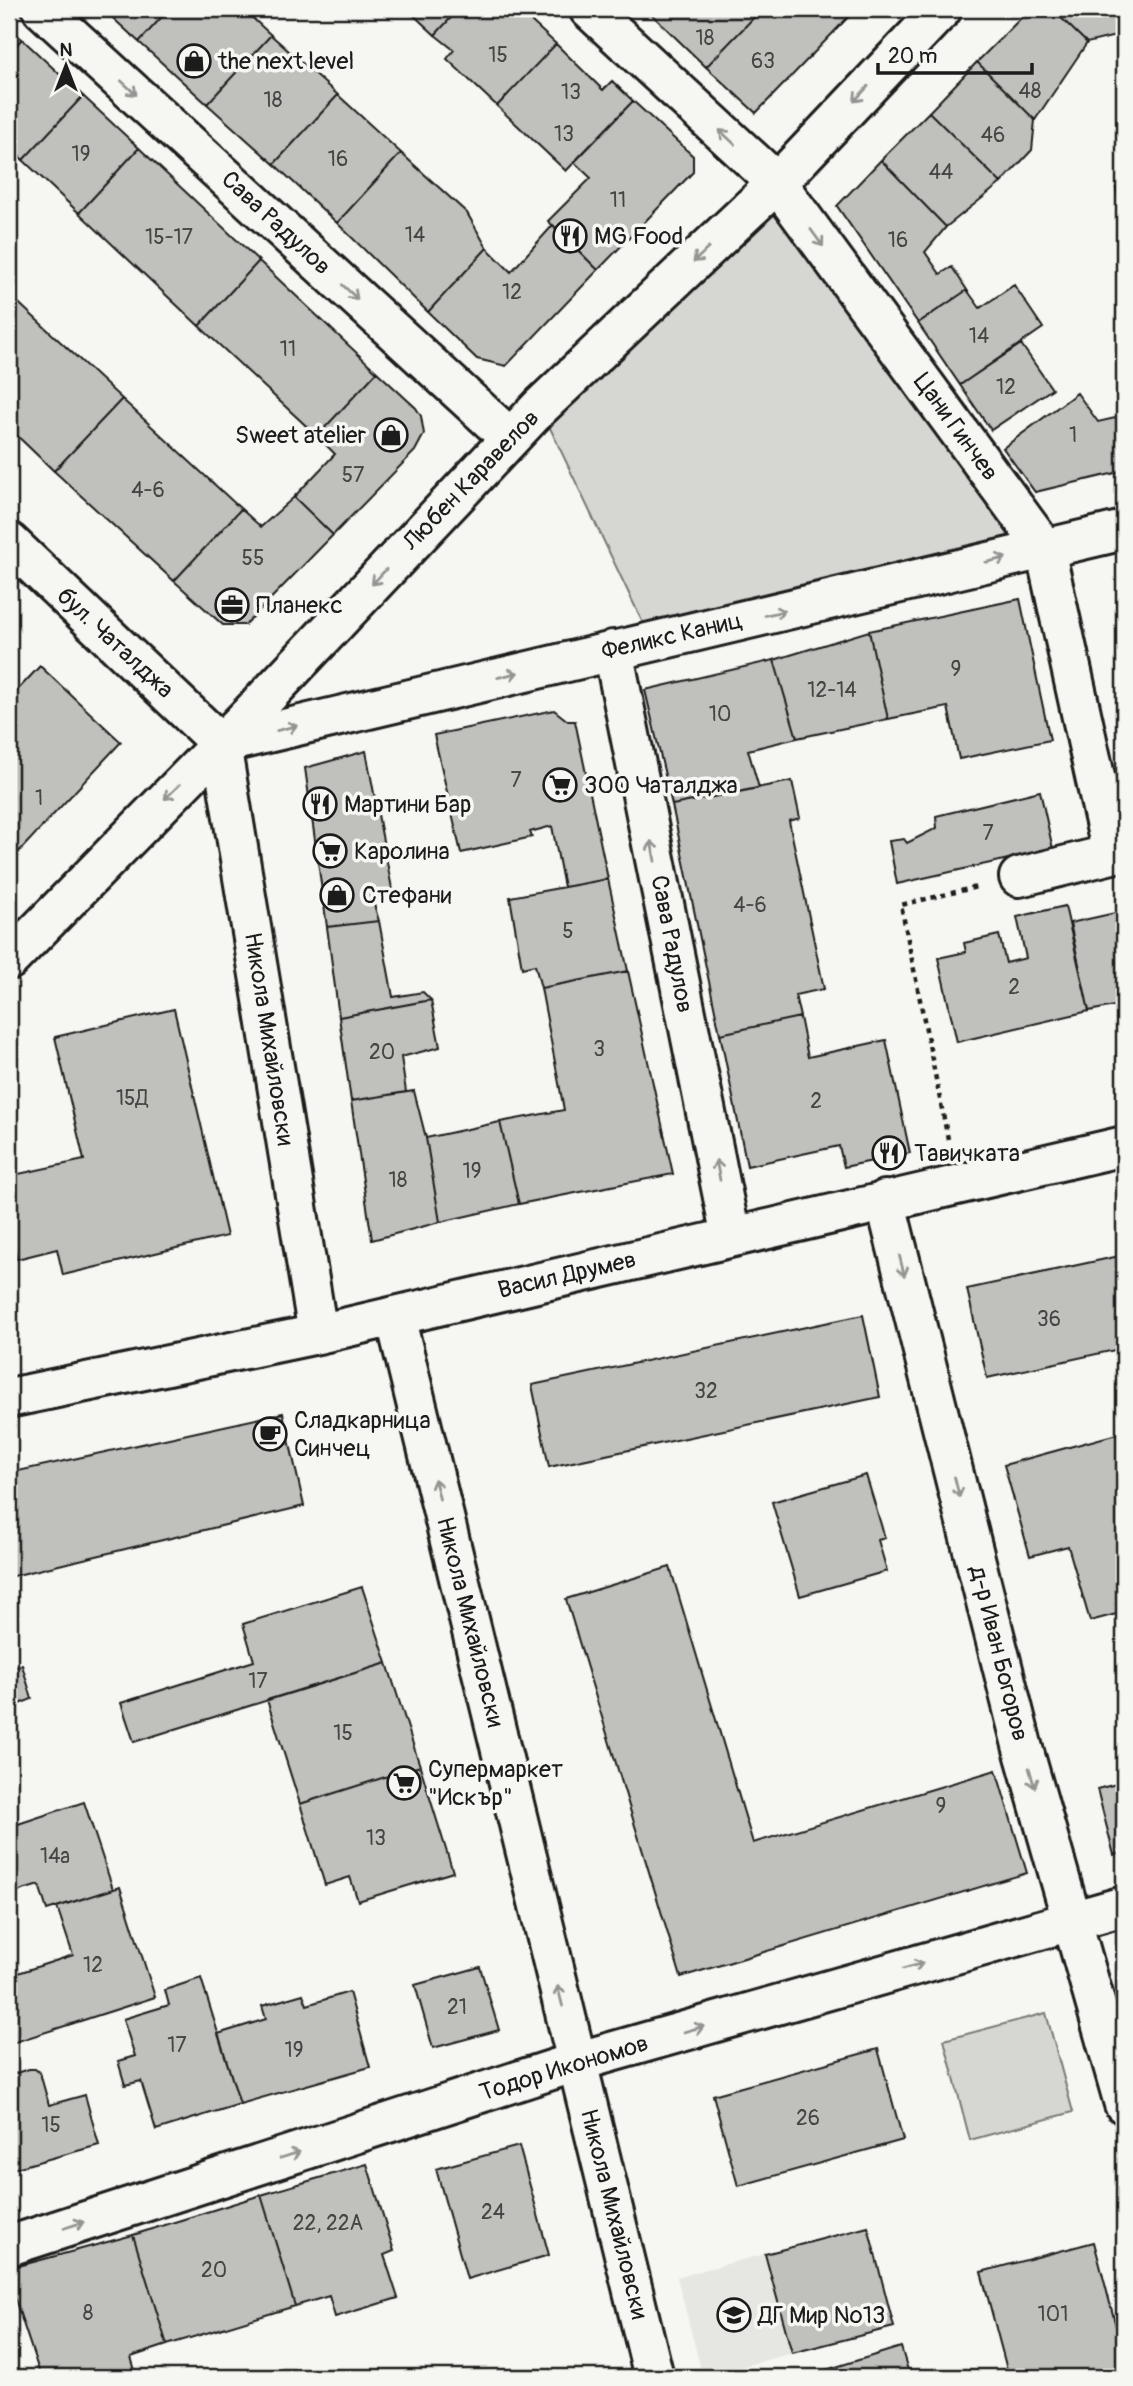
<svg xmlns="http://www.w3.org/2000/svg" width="1133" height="2386" font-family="Pangolin,sans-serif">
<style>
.built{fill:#e6e6e2}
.green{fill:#d6d6d2;stroke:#797977;stroke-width:2}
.building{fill:#c0c0bd;stroke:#1c1c1c;stroke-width:2}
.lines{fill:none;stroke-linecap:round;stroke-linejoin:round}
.minor-casing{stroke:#1c1c1c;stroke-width:44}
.path{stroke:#1c1c1c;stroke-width:4.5;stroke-dasharray:5 5;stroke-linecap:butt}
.minor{stroke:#f6f6f2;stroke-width:38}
.oneway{stroke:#949492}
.labels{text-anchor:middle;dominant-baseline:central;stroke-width:7;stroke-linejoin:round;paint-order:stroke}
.number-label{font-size:21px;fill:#454544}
.poi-label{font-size:24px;fill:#1c1c1c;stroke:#f6f6f2;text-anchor:start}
.street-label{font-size:24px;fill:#1c1c1c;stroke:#f6f6f2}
</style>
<rect width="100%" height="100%" fill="#f6f6f2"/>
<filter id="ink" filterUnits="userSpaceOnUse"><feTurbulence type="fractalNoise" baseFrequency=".0143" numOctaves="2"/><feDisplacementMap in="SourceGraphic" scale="14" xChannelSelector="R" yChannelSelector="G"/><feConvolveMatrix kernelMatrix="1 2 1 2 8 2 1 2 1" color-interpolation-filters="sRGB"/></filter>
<g filter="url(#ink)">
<path class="built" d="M765,2254L792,2353L703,2377L677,2277Z"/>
<path class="green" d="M777,183L1045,549L652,642L540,407Z
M1046,2013L1073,2112L970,2140L944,2040Z"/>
<path class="building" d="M103,9H169L139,42Z
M169,9H243L271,35L207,104L139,42Z
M407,9H459L435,35Z
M459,9H518L556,44L497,106L447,59L454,50L435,35Z
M646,9H762L706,67Z
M762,9H856L756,113L706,67Z
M1030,9H1052L1087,43L1035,120L977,62Z
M1052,9H1124V34L1087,43Z
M9,27L22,39L9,53Z
M271,35L338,95L274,164L207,104Z
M22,39L83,96L23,160L9,147V53Z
M556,44L603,90L612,81L633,101L566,171L497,106Z
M977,62L1035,120L1032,150L1001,183L929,112Z
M338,95L401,153L337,223L274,164Z
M83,96L139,148L79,213L23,160Z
M633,101L693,156V172L598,270L548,221L591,178L574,162Z
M929,112L1001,183L946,227L881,160Z
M139,148L259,261L199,326L79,213Z
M401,153L467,213L487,248L428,312L337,223Z
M881,160L946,227L925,252L940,274L952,267L967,290L918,323L837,206Z
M1124,187V225L1116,188Z
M553,225L598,270L506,366L477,359L428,312L487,248L511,272Z
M259,261L377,372L317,436L199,326Z
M1014,285L1043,328L960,385L918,323L967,290L980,308Z
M9,294L122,399L54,471L9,428Z
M1021,344L1052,389L991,430L960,385Z
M377,372L416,408L421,416L424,434L415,451L333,535L294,497L335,454L317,436Z
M1077,393L1098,422L1124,416V471L1035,492L1003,448Z
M122,399L241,509L174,581L54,471Z
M294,497L333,535L245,625H223L174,581L241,509L261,527Z
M1020,599L1050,740L959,759L948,707L888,719L869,631Z
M869,631L888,719L797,738L774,660Z
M774,660L797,738L748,750L759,788L672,805L645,690Z
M40,666L121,742L13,858L9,853V699Z
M554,710L568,721H575L608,879L564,887L552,826L530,832L532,837L461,853L434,735Z
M366,751L393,894L372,898L379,921L327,927L305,768Z
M792,781L800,818L789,821L824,989L795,995L800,1017L720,1034L672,805Z
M1040,791L1053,849L897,884L889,841L904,839L907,843L937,828L936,816Z
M608,879L628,971L541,988L535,965L522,968L510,897Z
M1065,906L1089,1011L957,1042L938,958L966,952L964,943L999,935L1006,963L1026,958L1017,917Z
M1124,911V1004L1089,1011L1070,923Z
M379,921L393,997L423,992L431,1000L339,1017L327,927Z
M628,971L673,1174L519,1204L500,1122L564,1110L541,988Z
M431,1000L440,1047L401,1057L406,1092L351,1101L339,1017Z
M174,1009L227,1236L63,1275L57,1249L17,1259L9,1224V1176L84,1160L55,1037Z
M800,1017L808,1057L886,1040L910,1153L844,1167L839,1146L747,1166L720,1034Z
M414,1091L426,1138L440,1222L372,1240L351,1101Z
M500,1122L519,1204L440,1222L426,1138Z
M9,1224L17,1259L9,1261Z
M1124,1255V1348L987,1378L967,1289Z
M863,1315L880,1397L549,1467L532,1385Z
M283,1413L304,1506L9,1577V1473Z
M1124,1432V1612L1090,1621L1068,1546L1030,1556L1004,1465Z
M866,1475L885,1538L878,1540L887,1571L800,1596L772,1502Z
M670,1567L753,1843L996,1770L1027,1873L681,1977L566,1599Z
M362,1587L387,1663L134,1742L121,1703L254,1661L243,1624Z
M387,1663L420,1766L300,1804L267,1700Z
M22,1665L32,1699L9,1708V1669Z
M1124,1714V1744L1117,1716Z
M420,1766L453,1872L358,1901L350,1877L325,1885L300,1804Z
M1124,1782V1852L1114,1855L1097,1789Z
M84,1802L113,1889L47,1910L39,1885L10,1894L9,1827Z
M120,1887L155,1997L9,2044V1976L73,1955L57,1907Z
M480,1967L499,2030L433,2048L415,1985Z
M201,1978L240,2104L156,2130L141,2081L125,2085L118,2061L135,2056L123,2019L169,2005L165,1990Z
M349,1992L370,2067L240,2104L218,2034L266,2019L262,2006L303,1994L307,2005Z
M878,2049L903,2140L738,2186L713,2095Z
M29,2069H35L40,2073L49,2105L85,2095L99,2145L9,2170V2075Z
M519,2146L549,2255L467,2279L436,2169Z
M367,2164L394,2251L384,2255L398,2298L335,2317L329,2296L295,2306L261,2195Z
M261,2195L295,2306L167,2345L133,2235Z
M868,2227L894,2327L792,2353L765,2254Z
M133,2235L167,2345L131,2357L137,2377H41L9,2281L15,2267Z
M1094,2242L1124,2357V2377H1009L981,2272Z
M901,2347L910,2377H803Z"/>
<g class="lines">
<defs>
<path id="minor" d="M42,9L510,438
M589,9L777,183L1045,549L1112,854L1019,877
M9,542L221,744
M613,650L731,1237
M221,744L1124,530
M221,744L318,1334
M9,960L256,708L540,407L777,183L942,9
M885,1200L1022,1745L1124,2104
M395,1316L654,2377
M9,1398L318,1334L1124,1146
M9,2246L576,2062L1124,1906"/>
</defs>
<use href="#minor" class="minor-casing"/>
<path class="path" d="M948,1139L901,905L977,887"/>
<use href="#minor" class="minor"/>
</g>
<defs><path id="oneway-shaft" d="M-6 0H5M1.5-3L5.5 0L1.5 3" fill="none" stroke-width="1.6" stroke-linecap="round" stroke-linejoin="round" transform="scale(1.75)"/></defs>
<g class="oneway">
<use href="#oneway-shaft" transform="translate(129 88) rotate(43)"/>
<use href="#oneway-shaft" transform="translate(861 94) rotate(133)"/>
<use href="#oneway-shaft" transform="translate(727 137) rotate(-137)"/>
<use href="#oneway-shaft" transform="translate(817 238) rotate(54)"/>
<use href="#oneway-shaft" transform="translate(701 255) rotate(137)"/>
<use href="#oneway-shaft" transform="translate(350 292) rotate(43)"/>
<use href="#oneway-shaft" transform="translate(996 560) rotate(-13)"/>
<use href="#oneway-shaft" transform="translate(379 577) rotate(133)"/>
<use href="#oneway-shaft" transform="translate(775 613) rotate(-13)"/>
<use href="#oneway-shaft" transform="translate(508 675) rotate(-14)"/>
<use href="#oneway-shaft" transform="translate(287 728) rotate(-14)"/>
<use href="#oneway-shaft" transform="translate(172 792) rotate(136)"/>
<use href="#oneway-shaft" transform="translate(653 851) rotate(-101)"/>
<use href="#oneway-shaft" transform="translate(718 1170) rotate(-101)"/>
<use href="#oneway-shaft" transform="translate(902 1266) rotate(76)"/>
<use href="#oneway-shaft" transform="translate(957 1487) rotate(76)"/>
<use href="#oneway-shaft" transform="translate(437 1489) rotate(-104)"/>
<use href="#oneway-shaft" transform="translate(1032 1778) rotate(74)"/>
<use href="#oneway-shaft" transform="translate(913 1966) rotate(-16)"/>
<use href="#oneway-shaft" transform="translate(560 1996) rotate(-104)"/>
<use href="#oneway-shaft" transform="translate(694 2029) rotate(-16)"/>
<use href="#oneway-shaft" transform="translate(290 2155) rotate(-18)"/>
<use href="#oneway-shaft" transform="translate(74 2225) rotate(-18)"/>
</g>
</g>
<defs>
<symbol id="shop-ring" viewBox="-11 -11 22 22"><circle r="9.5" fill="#f6f6f2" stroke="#1c1c1c" stroke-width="1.5"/><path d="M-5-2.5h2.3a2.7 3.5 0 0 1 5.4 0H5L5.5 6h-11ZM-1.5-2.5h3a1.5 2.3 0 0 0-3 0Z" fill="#1c1c1c"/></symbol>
<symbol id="restaurant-ring" viewBox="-11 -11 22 22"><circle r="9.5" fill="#f6f6f2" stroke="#1c1c1c" stroke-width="1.5"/><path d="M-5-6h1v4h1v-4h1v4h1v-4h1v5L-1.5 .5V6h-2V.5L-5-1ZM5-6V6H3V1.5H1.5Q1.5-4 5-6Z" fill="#1c1c1c"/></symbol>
<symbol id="office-ring" viewBox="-11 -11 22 22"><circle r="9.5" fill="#f6f6f2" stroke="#1c1c1c" stroke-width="1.5"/><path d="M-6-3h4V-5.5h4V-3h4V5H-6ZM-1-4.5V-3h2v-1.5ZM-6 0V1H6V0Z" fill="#1c1c1c"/></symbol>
<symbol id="supermarket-ring" viewBox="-11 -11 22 22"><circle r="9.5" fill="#f6f6f2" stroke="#1c1c1c" stroke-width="1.5"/><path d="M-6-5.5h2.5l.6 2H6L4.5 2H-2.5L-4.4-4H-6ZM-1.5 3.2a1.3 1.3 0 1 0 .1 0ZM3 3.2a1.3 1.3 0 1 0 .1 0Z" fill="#1c1c1c"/></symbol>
<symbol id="cafe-ring" viewBox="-11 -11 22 22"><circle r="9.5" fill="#f6f6f2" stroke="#1c1c1c" stroke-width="1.5"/><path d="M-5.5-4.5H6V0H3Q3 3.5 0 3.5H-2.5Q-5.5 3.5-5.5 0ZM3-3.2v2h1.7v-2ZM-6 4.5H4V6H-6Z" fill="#1c1c1c"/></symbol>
<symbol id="school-ring" viewBox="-11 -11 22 22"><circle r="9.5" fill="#f6f6f2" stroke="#1c1c1c" stroke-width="1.5"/><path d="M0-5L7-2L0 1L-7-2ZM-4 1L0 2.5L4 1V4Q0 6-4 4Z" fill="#1c1c1c"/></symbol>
</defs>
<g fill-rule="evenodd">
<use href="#shop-ring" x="175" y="42" width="38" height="38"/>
<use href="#restaurant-ring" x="551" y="217" width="38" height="38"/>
<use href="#shop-ring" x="372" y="416" width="38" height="38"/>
<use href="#office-ring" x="213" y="586" width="38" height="38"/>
<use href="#supermarket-ring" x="541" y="766" width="38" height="38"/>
<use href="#restaurant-ring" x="301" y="785" width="38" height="38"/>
<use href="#supermarket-ring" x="311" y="832" width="38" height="38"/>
<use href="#shop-ring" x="318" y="876" width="38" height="38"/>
<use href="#restaurant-ring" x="870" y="1134" width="38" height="38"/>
<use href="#cafe-ring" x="251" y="1415" width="38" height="38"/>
<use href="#supermarket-ring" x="385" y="1764" width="38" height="38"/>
<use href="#school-ring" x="715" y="2296" width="38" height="38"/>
</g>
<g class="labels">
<g class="number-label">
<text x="705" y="38">18</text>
<text x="498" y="55">15</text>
<text x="763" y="61">63</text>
<text x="1030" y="91">48</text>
<text x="571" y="92">13</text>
<text x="273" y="100">18</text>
<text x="564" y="134">13</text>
<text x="993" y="135">46</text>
<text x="81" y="154">19</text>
<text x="338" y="159">16</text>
<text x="941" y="172">44</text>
<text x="618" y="200">11</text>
<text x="415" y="235">14</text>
<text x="169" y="237">15-17</text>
<text x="898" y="240">16</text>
<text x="512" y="292">12</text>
<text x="979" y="336">14</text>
<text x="288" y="349">11</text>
<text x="1006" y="387">12</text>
<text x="1073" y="435">1</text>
<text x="353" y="475">57</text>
<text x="148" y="490">4-6</text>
<text x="253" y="558">55</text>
<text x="956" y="669">9</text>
<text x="832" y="690">12-14</text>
<text x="720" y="714">10</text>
<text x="516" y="780">7</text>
<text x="39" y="798">1</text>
<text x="988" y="833">7</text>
<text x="750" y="905">4-6</text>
<text x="568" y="931">5</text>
<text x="1014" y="987">2</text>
<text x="599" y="1049">3</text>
<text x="382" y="1052">20</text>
<text x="132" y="1098">15Д</text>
<text x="816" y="1101">2</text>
<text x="472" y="1171">19</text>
<text x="398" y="1180">18</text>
<text x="1049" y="1319">36</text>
<text x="706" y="1391">32</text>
<text x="258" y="1681">17</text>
<text x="343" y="1733">15</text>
<text x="941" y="1806">9</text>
<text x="376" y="1838">13</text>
<text x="55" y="1856">14a</text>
<text x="93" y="1965">12</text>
<text x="457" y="2007">21</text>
<text x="177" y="2045">17</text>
<text x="294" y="2050">19</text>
<text x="808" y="2118">26</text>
<text x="51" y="2125">15</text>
<text x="493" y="2212">24</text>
<text x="328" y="2223">22, 22А</text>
<text x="214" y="2270">20</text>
<text x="88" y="2313">8</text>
<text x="1053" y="2314">101</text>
</g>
<g class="poi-label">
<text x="218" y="61">the next level</text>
<text x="594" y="236">MG Food</text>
<text x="366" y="435" text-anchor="end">Sweet atelier</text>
<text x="256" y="605">Планекс</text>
<text x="584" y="785">300 Чаталджа</text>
<text x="344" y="804">Мартини Бар</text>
<text x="354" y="851">Каролина</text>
<text x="362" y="895">Стефани</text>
<text x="914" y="1153">Тавичката</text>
<text x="294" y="1420">Сладкарница<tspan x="294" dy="28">Синчец</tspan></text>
<text x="428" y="1769">Супермаркет<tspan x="428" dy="28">"Искър"</tspan></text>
<text x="758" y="2315">ДГ Мир №13</text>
</g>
<g class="street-label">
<text transform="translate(276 223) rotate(43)">Сава Радулов</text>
<text transform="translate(956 427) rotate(54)">Цани Гинчев</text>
<text transform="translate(471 480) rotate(-46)">Любен Каравелов</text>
<text transform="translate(672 636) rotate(-13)">Феликс Каниц</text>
<text transform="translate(115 643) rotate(43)">бул. Чаталджа</text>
<text transform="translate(672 944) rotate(79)">Сава Радулов</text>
<text transform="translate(269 1039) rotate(81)">Никола Михайловски</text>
<text transform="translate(567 1275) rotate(-13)">Васил Друмев</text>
<text transform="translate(470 1622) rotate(76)">Никола Михайловски</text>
<text transform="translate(999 1653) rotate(76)">д-р Иван Богоров</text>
<text transform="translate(564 2068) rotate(-17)">Тодор Икономов</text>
<text transform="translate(614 2214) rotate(76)">Никола Михайловски</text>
</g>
</g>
<rect width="1133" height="2386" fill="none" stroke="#f6f6f2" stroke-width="35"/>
<rect x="18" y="18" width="1098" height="2351" fill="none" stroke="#1c1c1c" stroke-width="2.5" filter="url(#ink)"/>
<g transform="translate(66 66)" stroke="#f6f6f2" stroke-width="5" paint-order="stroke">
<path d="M0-5L12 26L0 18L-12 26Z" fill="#1c1c1c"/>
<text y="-10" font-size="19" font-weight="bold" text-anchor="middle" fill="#1c1c1c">N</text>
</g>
<path d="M878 63v10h154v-10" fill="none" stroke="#1c1c1c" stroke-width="3.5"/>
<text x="888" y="63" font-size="21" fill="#1c1c1c" stroke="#f6f6f2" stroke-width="5" paint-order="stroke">20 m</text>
</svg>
